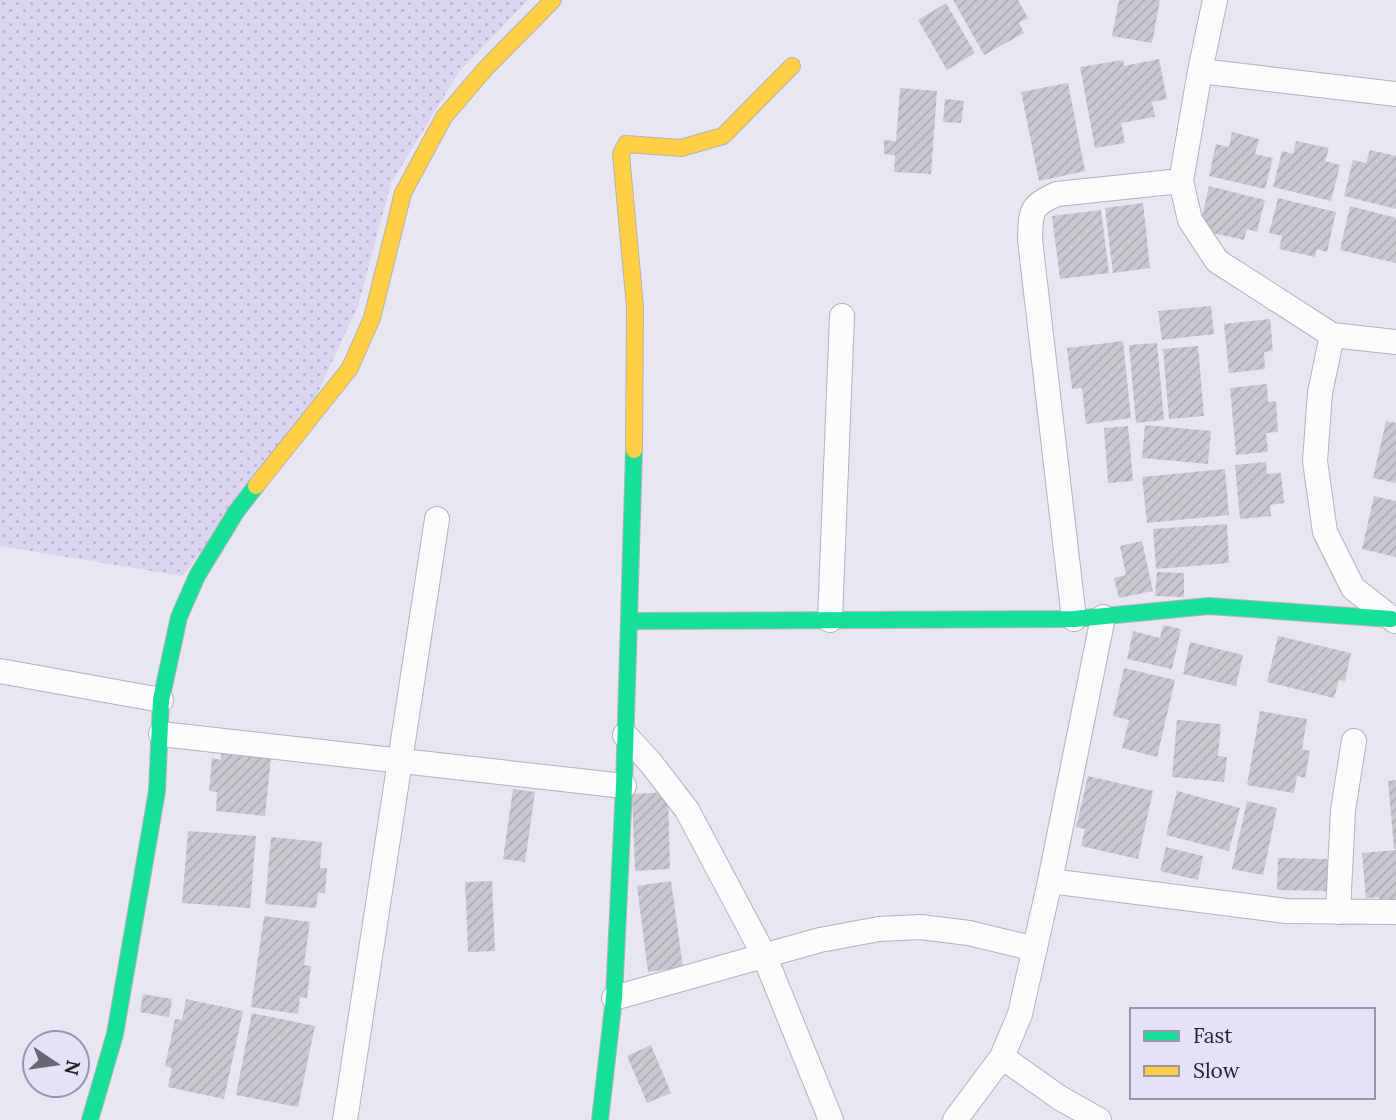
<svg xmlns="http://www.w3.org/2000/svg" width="1396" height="1120" font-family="Lora,serif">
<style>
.grass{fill:url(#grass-dots)}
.building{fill:url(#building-hatch)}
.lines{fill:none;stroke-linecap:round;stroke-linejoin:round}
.street-casing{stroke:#b5b2bc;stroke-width:26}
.fast-casing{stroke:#b5b2bc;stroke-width:18}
.slow-casing{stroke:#b5b2bc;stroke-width:18}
.street{stroke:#fcfbfd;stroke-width:24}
.fast{stroke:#16e098;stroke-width:16}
.slow{stroke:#ffcf43;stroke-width:16}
</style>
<defs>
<pattern id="grass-dots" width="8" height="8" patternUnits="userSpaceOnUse" patternTransform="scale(1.75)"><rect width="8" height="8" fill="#dbd5ef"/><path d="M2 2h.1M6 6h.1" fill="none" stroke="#bcb7cd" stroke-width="1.8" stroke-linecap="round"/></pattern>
<pattern id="building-hatch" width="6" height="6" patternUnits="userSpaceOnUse" patternTransform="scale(1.75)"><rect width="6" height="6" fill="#cbc7d0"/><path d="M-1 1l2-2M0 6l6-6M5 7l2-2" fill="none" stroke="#aeabb3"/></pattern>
</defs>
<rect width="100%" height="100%" fill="#e9e6f3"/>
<path class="grass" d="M0,0H528L459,72L391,183L358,306L314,401L183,576L0,546Z"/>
<path class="building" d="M953,0H1018L1028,18L1019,23L1024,33L984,55Z
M1119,0H1160L1152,43L1112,36Z
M946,3L975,53L947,70L918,20Z
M1159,59L1167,99L1152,102L1155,117L1121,123L1125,143L1095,148L1080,67L1123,60L1124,66Z
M1068,83L1085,171L1039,181L1021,92Z
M900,88L937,91L931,174L894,172L895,155L884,154V140L896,141Z
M945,99L964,101L961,123L943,122Z
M1232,132L1259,139L1255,154L1273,158L1265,189L1209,176L1216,144L1229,147Z
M1296,141L1329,148L1325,161L1340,165L1331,201L1273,187L1282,151L1293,154Z
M1370,150L1396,156V209L1344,196L1353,160L1366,163Z
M1209,186L1265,200L1257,232L1247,229L1244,240L1199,230Z
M1278,198L1336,212L1327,252L1317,249L1315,257L1279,249L1282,236L1269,233Z
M1143,203L1150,268L1113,273L1105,208Z
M1350,206L1396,218V263L1340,250Z
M1101,210L1109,273L1060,279L1052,216Z
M1211,306L1214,334L1162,340L1158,311Z
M1270,319L1273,351L1264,352L1265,369L1229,373L1224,324Z
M1123,341L1131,418L1086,424L1082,388L1072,389L1067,348Z
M1157,343L1164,420L1136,423L1129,345Z
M1198,346L1204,416L1169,419L1163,349Z
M1267,384L1268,402L1276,401L1278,432L1266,433L1268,452L1236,455L1230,388Z
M1386,421L1396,423V483L1373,478Z
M1145,425L1211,431L1208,464L1142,458Z
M1128,426L1133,481L1108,483L1104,428Z
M1266,462L1267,474L1281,473L1284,503L1270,505L1271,516L1240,519L1235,465Z
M1225,469L1229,515L1147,523L1142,477Z
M1374,496L1396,501V557L1362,549Z
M1227,524L1229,563L1156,569L1153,529Z
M1142,541L1153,591L1119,598L1114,578L1126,575L1120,546Z
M1157,572L1184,573V597L1155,596Z
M1163,625L1181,629L1172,669L1127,659L1133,631L1160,638Z
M1278,636L1351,653L1345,681L1339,680L1334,698L1267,682Z
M1190,642L1243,655L1236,686L1183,674Z
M1124,668L1175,680L1157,757L1122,748L1129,720L1113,716Z
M1260,711L1307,719L1302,749L1310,751L1305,778L1297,776L1294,793L1247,785Z
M1177,720L1221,724L1218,756L1227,757L1224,782L1172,777Z
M222,743L272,748L265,816L216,811L217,792L209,791L212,758L221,760Z
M1088,776L1153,791L1138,859L1081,846L1085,829L1076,827Z
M1396,780V849H1394L1388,781Z
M513,789L535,792L525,862L503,859Z
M1177,791L1240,808L1229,851L1166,835Z
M668,792L670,869L635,871L632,794Z
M1247,801L1277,808L1263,875L1232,869Z
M188,831L256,836L250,908L182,903Z
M271,837L322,842L320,868H327L325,893H318L316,908L265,904Z
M1166,847L1203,856L1198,880L1160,871Z
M1396,850V901L1380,903L1379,897L1366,898L1362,853Z
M1278,858L1328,859L1327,891L1277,890Z
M492,881L495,951L468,952L465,882Z
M671,881L683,967L648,972L637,886Z
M264,916L310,922L304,965L311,966L307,998L300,997L298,1014L251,1007Z
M143,994L172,999L169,1017L140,1012Z
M186,999L243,1011L224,1099L168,1087L172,1068L165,1066L175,1019L182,1020Z
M252,1013L315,1026L298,1107L236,1095Z
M651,1045L671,1093L647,1103L627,1056Z"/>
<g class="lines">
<defs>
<path id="street" d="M1215,0L1200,71L1181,181L1190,220L1217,261L1332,335L1396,342
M1200,71L1396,94
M1332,335L1320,393L1315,461L1325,532L1353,588L1395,621
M1074,619L1030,240C1031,212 1029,206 1057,194L1181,181
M830,620L842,316
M0,671L161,700
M161,734L624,786
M625,735L650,762L687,810L764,955L831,1120
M1050,881L1286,911L1396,912
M1338,912L1343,810L1354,741
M614,998L820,940L879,929L920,927L969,933L1035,949
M1002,1057L1060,1098L1099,1120
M345,1120L437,519
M955,1120L1002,1057L1020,1014L1050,881L1103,617"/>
<path id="fast" d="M629,621L1074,619L1209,606L1391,619
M90,1120L115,1034L157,791L161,700L179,617L197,576L236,512L256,486
M600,1120L614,998L624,786L634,450"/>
<path id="slow" d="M634,450L635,307L621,154L626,144L681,148L723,136L792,66
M256,486L350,368L372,318L403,193L444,117L486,68L553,0"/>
</defs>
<use href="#street" class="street-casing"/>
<use href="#fast" class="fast-casing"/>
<use href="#slow" class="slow-casing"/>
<use href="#street" class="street"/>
<use href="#fast" class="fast"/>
<use href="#slow" class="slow"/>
</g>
<rect x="1130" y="1008" width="245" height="91" fill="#e6e1f8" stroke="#9895a6" stroke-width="2"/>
<rect x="1144" y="1031" width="35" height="10" fill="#16e098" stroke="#9895a6" stroke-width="2"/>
<text x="1193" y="1043" font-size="21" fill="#24222b">Fast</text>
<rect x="1144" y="1066" width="35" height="10" fill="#ffcf43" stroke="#9895a6" stroke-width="2"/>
<text x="1193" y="1078" font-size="21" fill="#24222b">Slow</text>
<g transform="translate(56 1064) rotate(103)"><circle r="33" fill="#e6e1f8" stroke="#9895a6" stroke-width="2"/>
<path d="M0-5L12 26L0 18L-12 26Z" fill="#696771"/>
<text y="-10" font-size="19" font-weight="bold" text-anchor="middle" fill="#24222b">N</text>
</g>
</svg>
